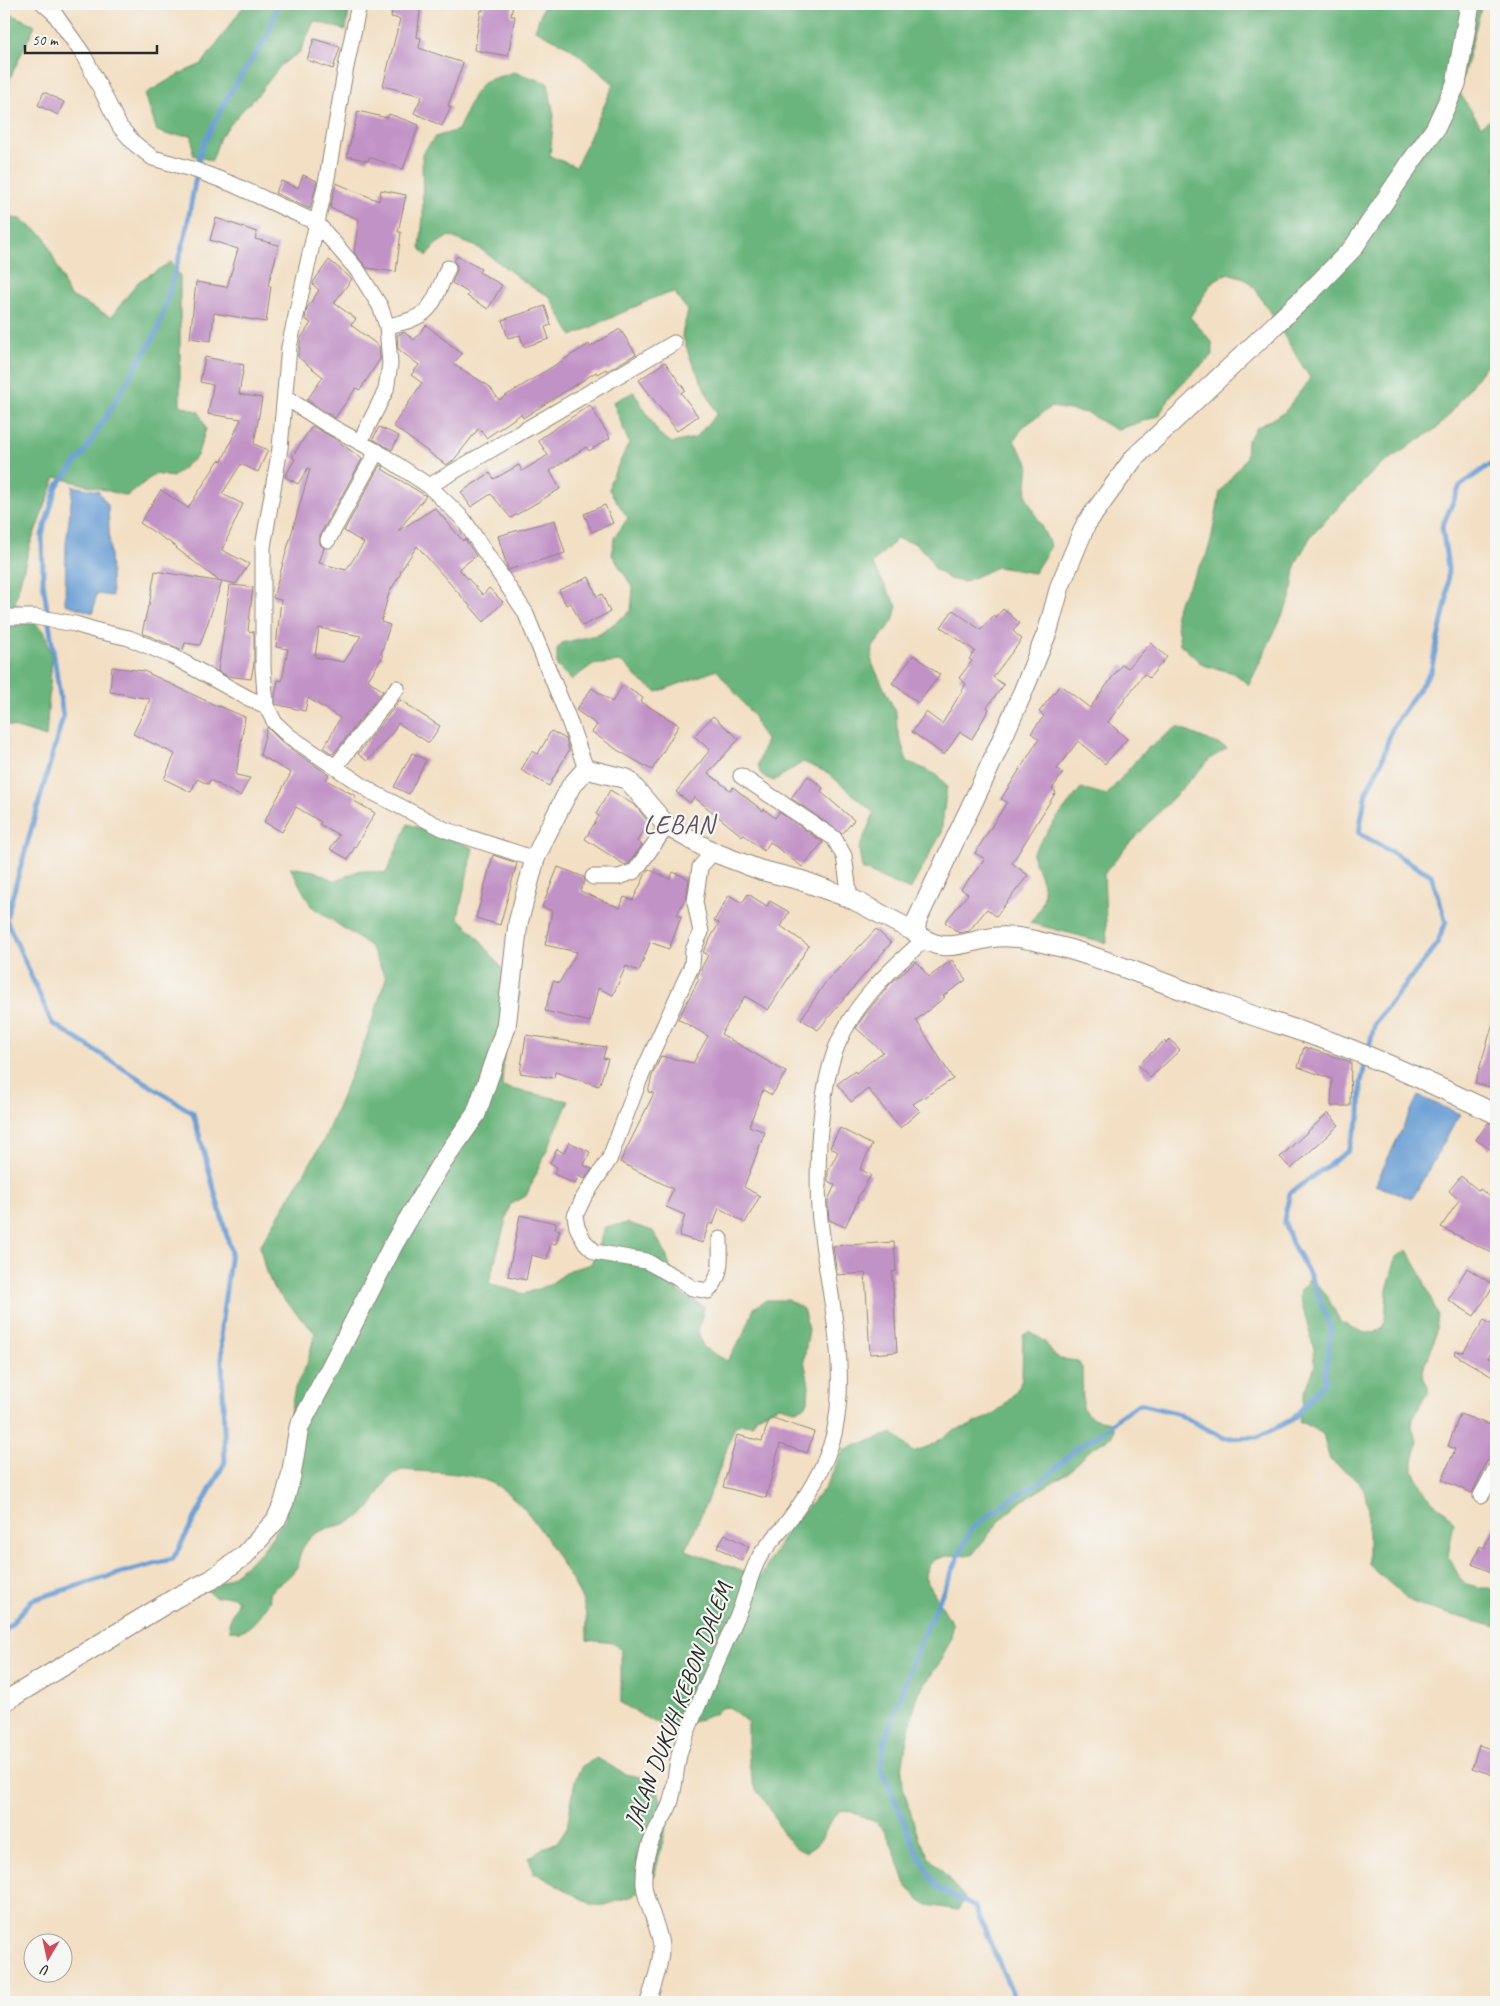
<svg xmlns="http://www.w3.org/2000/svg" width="1500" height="2006" font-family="Caveat,sans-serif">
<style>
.forest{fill:#6ab57d;stroke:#4a7054}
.water{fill:#689dd4;stroke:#4a6480}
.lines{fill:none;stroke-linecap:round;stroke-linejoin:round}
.stream{stroke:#689dd4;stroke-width:5}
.building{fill:#c192c6;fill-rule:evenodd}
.minor-casing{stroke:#8f8577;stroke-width:17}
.tertiary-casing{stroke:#8f8577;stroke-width:21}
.minor{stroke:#fff;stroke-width:15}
.tertiary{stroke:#fff;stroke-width:19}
.labels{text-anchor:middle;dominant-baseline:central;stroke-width:4.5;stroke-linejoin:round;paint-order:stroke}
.street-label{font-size:24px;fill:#2b2b2b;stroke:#f6f6f2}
.quarter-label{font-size:26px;letter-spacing:1px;fill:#604f61;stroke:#f6f6f2}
</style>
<rect width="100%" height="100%" fill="#f6f6f2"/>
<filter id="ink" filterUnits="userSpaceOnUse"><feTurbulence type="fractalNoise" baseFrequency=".02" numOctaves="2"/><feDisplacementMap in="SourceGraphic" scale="10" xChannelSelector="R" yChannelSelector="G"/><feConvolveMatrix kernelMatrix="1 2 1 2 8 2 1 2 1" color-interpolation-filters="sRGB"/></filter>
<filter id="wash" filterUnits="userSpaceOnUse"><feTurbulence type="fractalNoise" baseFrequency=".0096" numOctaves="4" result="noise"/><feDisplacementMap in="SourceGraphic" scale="20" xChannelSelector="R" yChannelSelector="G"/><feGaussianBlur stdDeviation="1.12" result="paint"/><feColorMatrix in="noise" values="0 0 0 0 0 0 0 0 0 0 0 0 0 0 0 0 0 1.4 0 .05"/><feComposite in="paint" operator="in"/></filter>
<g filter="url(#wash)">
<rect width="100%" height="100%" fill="#f3dfc3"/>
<path class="forest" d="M245,4H350L346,30L314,21L300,52L281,65L257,96L240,113L220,137L212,161L193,155L192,135H169L157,131L145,94L179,74L202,64Z
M544,4H1482L1459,92L1481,126L1496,116V352L1450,414L1438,427L1377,468L1312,534L1296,563L1291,597L1249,685L1234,673L1203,665L1180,644L1175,613L1181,598L1206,556L1211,541L1220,492L1246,458L1247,441L1256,428L1285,412L1310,378L1256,290L1244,278L1228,273L1213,281L1190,317L1212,342L1213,355C1192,374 1171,390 1159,416L1116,430L1087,413L1051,407L1023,427L1014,441L1029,464L1026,496L1051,546L1034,573L997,567L964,582L949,579L935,569L928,555L915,543L897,539L872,564L897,606L893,621L873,647L872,663L896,713L897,729L907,761L937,775L947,786L941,834L910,890L862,869L859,849L874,813L828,773L803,762L774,781L766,778L760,773L758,764L766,740L757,726L755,718L717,670L657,692L637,678L626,665L619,662L592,665L571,680L557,666V649L562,643L600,634L631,611L633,588L612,555L614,538L628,518L609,490L610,482L629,443L613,402L634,392L659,434L672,443L695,438L717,414L690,358L682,334L688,311L674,292L656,297L572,336L549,296L530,286L479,248L449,236L435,245L427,256L420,248L423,216L422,154L435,137L458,130L473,96L485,81L514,72L548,83L554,116L550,156L576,167L614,84L569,47L535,30Z
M4,11L35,25L4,91Z
M4,217L21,219L45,237L69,295L111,317L139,281L171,262L180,276V405L199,412L206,429L197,456L173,477L155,474L127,496L56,477L30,545L15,602L45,633L52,657L46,737L4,724Z
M1177,727L1227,748L1210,759L1127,846L1104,874L1107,943L1030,923C1053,894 1043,886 1032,854L1054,822L1081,788L1107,795L1143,752Z
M408,824L447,837L473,848L458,917C482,940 501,967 520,994L504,1049L502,1087L569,1101L526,1196L510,1205L489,1283L524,1294L549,1285L570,1270L591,1264L605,1227L628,1223L653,1231L666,1254L677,1291L704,1307L698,1332L703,1347L727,1361L745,1332L754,1308L766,1300H789L803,1309L809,1329L804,1360L809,1385L808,1401L803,1408L795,1410L779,1406L757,1416L752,1425L743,1424L735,1426L715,1482L686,1550L760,1578L789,1527L825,1488L844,1449L893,1433L913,1452L932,1445L953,1431L969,1426L990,1416L1004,1406L1019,1387L1022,1379L1023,1335L1030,1332L1044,1341L1054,1354L1060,1359L1078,1361L1082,1368L1083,1408L1087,1414L1095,1419L1111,1422L1114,1429L1112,1436L1086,1453L1069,1472L1022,1501L1003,1517L972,1555C954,1555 926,1553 925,1578L952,1623L951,1639L940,1662L918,1694L907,1738L902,1770L903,1787L919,1840L928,1855L965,1898L958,1910L928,1905L920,1900L907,1887L892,1845L887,1835L881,1827L875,1822L850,1811L841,1810C824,1823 827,1843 805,1852C784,1846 777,1818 765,1801C763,1797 758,1794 756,1789C747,1773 748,1742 748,1723L729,1707L721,1708L715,1714L678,1727L653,1722L621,1703V1650L613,1643L587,1640C587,1627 587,1615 583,1602C579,1590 571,1580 565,1569C547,1539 525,1500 492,1483C467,1471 430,1473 402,1470C381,1478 380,1499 365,1513C348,1528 325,1525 312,1536C306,1542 300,1551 299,1559C298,1562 299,1564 297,1567C290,1578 278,1584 269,1593L270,1601C259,1615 251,1635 230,1631L229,1623L238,1600L231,1596L215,1597L208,1591L235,1574L261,1552L285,1519L289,1418L295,1388L307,1364L315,1333L274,1289L265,1269L260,1246L323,1142L367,1036L386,978L370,946L311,906L290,867L314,871L335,881L360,870L386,873Z
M1407,1250L1421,1274L1438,1316L1434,1343L1422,1370L1424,1379L1428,1386V1394L1422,1401L1413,1419L1412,1427L1418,1442L1413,1462V1471L1426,1494L1431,1501L1445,1510L1454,1523L1448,1556L1460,1578L1466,1584L1482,1588H1490L1496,1591V1627L1424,1607L1410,1601L1368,1564V1506L1364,1490L1355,1478L1330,1460L1323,1434L1299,1421L1305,1392L1315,1366L1314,1349L1300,1297L1301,1289L1310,1279C1326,1290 1332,1305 1340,1322L1365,1333H1374L1381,1329L1385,1322L1387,1290L1396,1257Z
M597,1758L625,1774L655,1780L667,1821L666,1828L654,1877L633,1896L602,1906L591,1904L533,1872L529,1858L543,1848L558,1842L567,1828L575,1780L582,1766Z"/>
<path class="water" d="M73,486L98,491L108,505L112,596L96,594L93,613L65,604L66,544Z
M1418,1096L1460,1114L1412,1199L1375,1185Z"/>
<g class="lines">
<path class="stream" d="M1368,1052L1375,1023L1436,946L1446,922L1431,875L1359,833L1366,792L1381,763L1392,728L1431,671L1447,598L1448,567L1442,527L1460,486L1496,460
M4,1632L32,1600L109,1576L173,1559L225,1462L221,1328L231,1251L193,1113L52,1023L6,919L63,717L43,582L42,535L57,486L84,453L158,330L185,237L201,149L228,96L268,35L278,4
M1016,2002L975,1907L937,1888L914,1846L881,1767L885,1740L916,1652L971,1529L1011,1499L1044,1480L1077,1448L1103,1432L1120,1416L1139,1404L1176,1413L1224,1438L1258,1437L1293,1419L1324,1383L1331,1329L1311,1277L1292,1243L1284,1220L1290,1193L1348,1151L1360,1116L1361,1083L1366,1060"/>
</g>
<g id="blocks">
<path class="building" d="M393,4H421L417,37L421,38L419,48L463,63L448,106L451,107L442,126L414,113L422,96L383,86L400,19L391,17Z
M484,4H513L511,16H515L508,56L474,50L481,10L483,11Z
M314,39L340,47L333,69L307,60Z
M44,92L64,102L58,115L38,105Z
M358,111L387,118L389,114L419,125L403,169L369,157L368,161L347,156Z
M303,175L317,181L310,209L275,193L281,181L298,188Z
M336,183L379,201L381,190L406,195L398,232H401L396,272L367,268L354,252L359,219L330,208Z
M216,218L257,232L255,239L279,245L268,286H271L266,322L214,313L211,341L190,338L196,282L227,287L238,249L210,240Z
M457,256L481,269L479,272L502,285L488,309L467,296L469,293L452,283L457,271V266L454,261Z
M329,260L352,279L334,303L356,319L351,325L379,346L380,359L360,390L356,388L335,418L307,400L323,377L298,357L301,338L311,323L305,319L307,308L319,290L313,285L314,281Z
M545,306L551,325L545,327L549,339L524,347L520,335L508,338L502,320Z
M426,325L462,354L453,364L489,386L499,400L589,344L590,347L620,329L636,354L607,371L606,369L597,374L596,372L523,418L521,414L486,438L479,428L453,461L446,465L393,426L422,383L411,375L419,365L398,349L397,335L404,332L414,340Z
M205,357L244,365L239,394L262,398L254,444L268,450L258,472L241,464L222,494L243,504L222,550L249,564L236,584L218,580L176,548L177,547L140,523L161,490L188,508L219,460L222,461L241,419L208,414L213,385L200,382Z
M665,362L685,390L681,393L698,416L677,431L639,380Z
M590,405L610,438L589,451L586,447L550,471L560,489L511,518L491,494L471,507L461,492L490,473L494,479L519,465L522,471L548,455L538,440Z
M312,426L335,439L362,459L320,535V544L324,548L319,563L346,570L364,543L344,531L380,465L384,467L382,469L426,496L398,531L435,508L463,541L465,539L476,556L459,569L483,595L489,588L503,602L484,622L417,546L400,572L401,573L389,593L381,622L390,625L381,654L383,656L368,680L383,691L333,754L324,748L340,718L308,698L305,711L275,704V696L278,680L282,681L288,649L276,647L281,600L273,598L310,469L308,468L298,484L285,477L295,459L292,457ZM319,628L361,636L344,662L315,657Z
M379,427L399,436L392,450L373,439Z
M605,505L613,523L592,532L584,514Z
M555,520L565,553L508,570L498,536Z
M155,571L222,582L200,645L185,643L183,650L142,633L148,606H149Z
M589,577L597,597L602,594L610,612L582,626L571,603L566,605L559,590Z
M230,585L253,587L248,631L254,632V663L251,679L227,676L218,671Z
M1003,609L1020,623L1013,631L1022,639L993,677L1004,685L987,707L989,709L972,739L960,732L944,755L912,732L926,712L942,724L966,684L959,678L972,661L969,659L975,651L941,627L953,610L981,630L994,615L996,617Z
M1151,643L1167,657L1149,678L1144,674L1108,722L1127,739L1105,764L1078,741L1057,769L1063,773L1052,789L1056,792L1012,863L1028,875L996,916L987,909L969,931L959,933L945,922L968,894L961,889L985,859L975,853L1007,802L1001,799L1039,739L1031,733L1044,716L1039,712L1060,685L1090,708L1122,664L1128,668Z
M914,655L940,675L918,703L892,683Z
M112,667L144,671L219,707V706L245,717L236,775L250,778L240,796L210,780L208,784L197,779L191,792L164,779L175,754L133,734L150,699L110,692Z
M623,685L643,698L641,702L679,725L652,770L619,751L592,732L597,725L576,710L592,688L612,702Z
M400,700L409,705L408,706L440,726L429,743L398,723L393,732L367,761L358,754Z
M713,716L739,739L708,773L731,791L733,787L763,811L764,809L775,818L779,812L823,842L802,867L770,842L764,851L743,834L742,836L694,797L690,803L676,792L710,750L694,736Z
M267,727L284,744L329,775L326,780L356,796L354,801L375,813L348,859L330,849L339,835L319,824L321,822L296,807L282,832L264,822L291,773L260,755Z
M551,731L566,739L569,750L549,786L521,770L532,751L538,754Z
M412,753L426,760L409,794L394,787Z
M808,776L823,788L821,792L854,820L842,834L791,798Z
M610,790L636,806L649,823L637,841L642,845L629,863L625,865L585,839L599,816L596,814Z
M493,855L517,863L500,925L476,918Z
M558,867L584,877L585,881L580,891L620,908L624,897L633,900L648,869L670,879L673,872L689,879L687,895L677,915L681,917L669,949L650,942L639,971L626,966L613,995L598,988L590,1022L545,1011L553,981L559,983L577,952L545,945L552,911L542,907Z
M748,894L767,906L770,901L789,912L781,926L809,946L768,1010L745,996L721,1034L786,1072L772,1095L763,1090L749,1126L765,1132L744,1187L760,1196L745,1223L719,1208L713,1225L709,1223L703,1243L679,1236L685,1215L666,1207L673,1189L620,1162L654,1093L648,1092L652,1076L661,1056L693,1063L708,1036L678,1019L699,979L697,977L708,955L703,952L719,923L714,921L729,895L742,903Z
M876,929L891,943L818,1030L801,1019L825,983Z
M952,960L966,980L943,996L945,997L916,1020L953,1079L913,1104L920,1111L900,1128L868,1089L851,1102L837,1084L855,1071L856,1073L883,1052L856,1028L866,1013L890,984L916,961L929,977Z
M1493,1023L1496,1024V1089L1475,1083Z
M526,1035L606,1047L603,1058L608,1059L599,1086L555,1072L554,1078L520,1073Z
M1170,1039L1180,1050L1150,1078L1138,1065L1164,1041L1166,1043Z
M1304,1047L1351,1062L1350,1106H1331L1332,1079L1298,1067Z
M1328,1113L1339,1125L1291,1169L1280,1157Z
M1488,1123L1496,1125V1139L1490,1149L1476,1140Z
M840,1128L872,1145L860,1169L871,1175L857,1199L858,1200L845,1227L829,1220L828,1206V1200L835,1185L828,1181V1171L838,1152L830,1147Z
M569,1142L590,1152L584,1165L592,1169L585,1179L578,1176L575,1184L554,1174L557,1167L550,1163L557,1149L564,1153Z
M1461,1176L1479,1191L1480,1189L1496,1201V1255L1441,1227L1459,1200L1449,1191Z
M520,1215L556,1223L555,1229L560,1230L556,1244L551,1243L547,1259L531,1255L526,1280L508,1276Z
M894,1242L896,1271L892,1272L897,1352L870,1354L865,1273L837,1275L833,1246Z
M1467,1268L1494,1285L1474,1316L1448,1300Z
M1484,1320L1496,1327V1344L1488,1358L1496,1360V1379L1454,1354L1456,1351L1463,1352Z
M1460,1414L1496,1427V1441L1489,1461H1487L1472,1493L1442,1480L1455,1449L1448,1446Z
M770,1417L814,1432L807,1453L780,1444L766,1498L723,1487L737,1435L762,1441Z
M1496,1520V1574L1472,1564L1480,1546L1484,1548Z
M725,1534L749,1547L742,1561L717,1547Z
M1479,1745L1496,1751V1776L1472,1768Z"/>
</g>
</g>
<g filter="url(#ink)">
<use href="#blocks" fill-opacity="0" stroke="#8f8577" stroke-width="1"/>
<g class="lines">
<defs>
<path id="minor" d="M44,4L54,13L83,54L120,127L135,144L153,158L195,170L232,184L317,223L358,271L380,306L387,326L390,364L386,390L360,442
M359,4L345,72L327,178L289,347L280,448L263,547V668L266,706L275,723L289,736L372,792L446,830L535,859
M387,326C432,318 431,307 448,268
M285,397L325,423L381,454L429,486L463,519L525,612L567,715L586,769
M429,486L674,343
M328,540L377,451
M4,617H35L75,624L98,631L129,638L174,657L246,697L266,706
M336,766L397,688
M741,776L834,838L844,856L850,898
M713,852L700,867L695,902L701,932L693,950L692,965L639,1081L609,1160L584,1197L575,1216L577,1227L584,1241L595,1252L646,1261L677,1278L692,1288L708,1291C723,1276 720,1259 720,1239
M593,877H619L635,871L667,826
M1481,1496L1496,1468
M648,2002C653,1987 662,1962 661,1946C659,1925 646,1906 644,1885C643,1869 647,1849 654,1835C658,1824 666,1815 670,1804C676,1786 675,1766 681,1748C698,1701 720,1656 740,1610C747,1592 750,1573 760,1556C766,1546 775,1538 782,1529C804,1501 825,1470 834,1434C849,1366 829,1296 821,1228C817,1200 818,1170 819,1142C821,1113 824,1085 833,1057C848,1009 888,971 924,940"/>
<path id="tertiary" d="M1470,4L1456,84L1435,129L1413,159L1353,248L1312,290L1134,458L1086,524L1060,586L1048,630L1022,694L990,766L917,920L915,932C943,958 966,940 997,937C1019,935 1040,942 1061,947C1114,961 1166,985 1218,1003C1255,1017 1292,1028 1329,1041C1386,1062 1441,1088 1496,1114
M4,1702L177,1597L211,1580L245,1555L276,1520L284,1502L291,1476L299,1427L331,1367L393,1245L439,1167L476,1114L506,1027L518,923L535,859L545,837L571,786L586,769L627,779L667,826L713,852L760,870L800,880L850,898L915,932"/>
</defs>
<use href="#minor" class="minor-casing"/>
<use href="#tertiary" class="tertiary-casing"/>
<use href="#minor" class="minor"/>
<use href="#tertiary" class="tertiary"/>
</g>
</g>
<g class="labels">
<g class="street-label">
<text transform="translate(678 1705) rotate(-69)">JALAN DUKUH KEBON DALEM</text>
</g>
<g class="quarter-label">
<text x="679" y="824">LEBAN</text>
</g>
</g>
<rect width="1500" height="2006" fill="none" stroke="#f6f6f2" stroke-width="20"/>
<g transform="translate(48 1958) rotate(189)"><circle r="24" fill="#f6f6f2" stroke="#a5a5a2"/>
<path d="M0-4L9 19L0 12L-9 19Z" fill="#d1495b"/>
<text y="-8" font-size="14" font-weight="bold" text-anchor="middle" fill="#2b2b2b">U</text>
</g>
<path d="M25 45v8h132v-8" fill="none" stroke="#2b2b2b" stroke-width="2.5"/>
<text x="32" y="45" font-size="15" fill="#2b2b2b" stroke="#f6f6f2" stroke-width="4" paint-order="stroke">50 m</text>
</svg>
